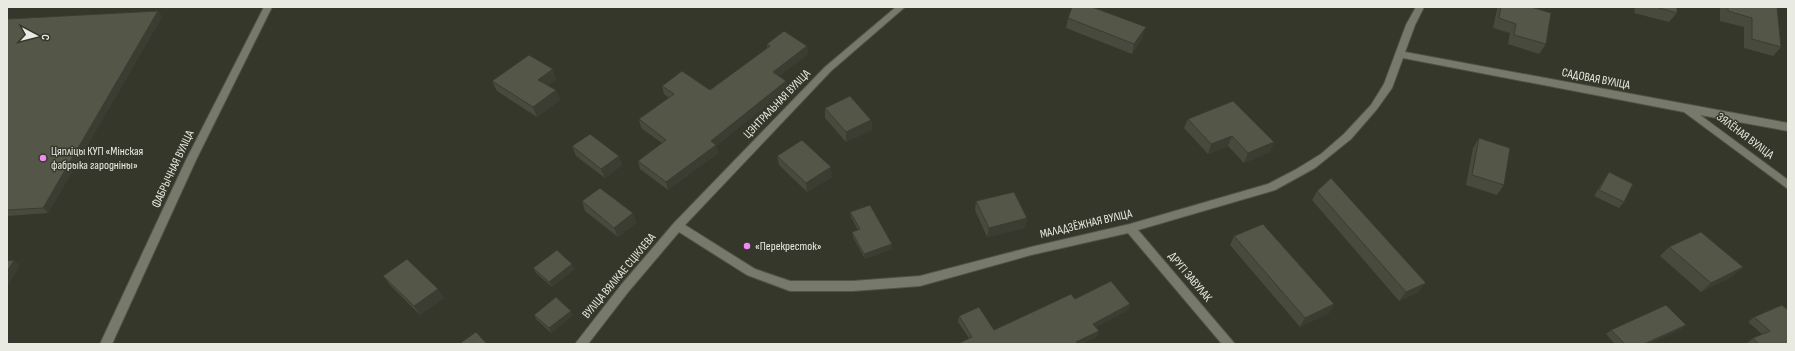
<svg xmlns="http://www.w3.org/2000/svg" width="1795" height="351" font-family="'Sofia Sans Condensed',sans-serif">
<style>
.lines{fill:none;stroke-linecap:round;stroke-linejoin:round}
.minor-casing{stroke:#515348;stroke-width:2}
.minor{fill:#777a6b;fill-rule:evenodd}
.wall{fill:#484a3e}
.shaded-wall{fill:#3b3c32}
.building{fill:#545648;stroke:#3b3c32}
.poi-dot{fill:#f18af4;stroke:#35372a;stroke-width:1.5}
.labels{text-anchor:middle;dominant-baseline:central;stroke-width:3;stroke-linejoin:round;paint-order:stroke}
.street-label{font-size:12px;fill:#e9ebe3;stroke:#35372a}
.poi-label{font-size:12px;fill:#e9ebe3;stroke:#35372a;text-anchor:start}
</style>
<rect width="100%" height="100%" fill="#35372a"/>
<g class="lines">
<defs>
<path id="minor" d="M264,7H272L196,160L112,344H100L186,160Z
M896,7H905L831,71L685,225L755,269L790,281H853L920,276L1031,247L1130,224L1268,184L1295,170L1321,154L1344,134L1371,105L1384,84L1406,25L1416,7H1424L1415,25L1405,52L1788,123V131L1700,115L1788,180V189L1684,112L1403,58L1392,88L1377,109L1351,139L1315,168L1275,190L1138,230L1235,344H1222L1128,233L1031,255L920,286L853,291H790L747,275L679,232L629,291L588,344H575L621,285L674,223L825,67Z"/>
</defs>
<use href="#minor" class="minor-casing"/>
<use href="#minor" class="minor"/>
</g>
<path class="wall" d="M1498,7H1531L1546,44L1539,54L1508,44L1510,33L1493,28L1497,9Z
M1635,7H1677V13L1669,22L1634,13Z
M1720,7H1777L1781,47L1773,56L1744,48V27L1720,21Z
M158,11L162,17L48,213L7,216V19Z
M1068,18L1143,37L1132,54L1066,28Z
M767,44L807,46L808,54L779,76L786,81L787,89L716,146L718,153L668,190L640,169L638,161L662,143L641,128L639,119L669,98L664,94L662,86L710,90L767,48Z
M556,79L548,85L556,90L560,100L537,117L497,91L492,81Z
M825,108L871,120L872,130L846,142L825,118Z
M1188,119L1274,142L1270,152L1244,163L1228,146L1208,154L1184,128Z
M1479,138L1504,185L1497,195L1466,185L1473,148Z
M572,146L619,156L622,165L605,178L576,156Z
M777,156L832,177L807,192L779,165Z
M1609,172L1624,202L1619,208L1594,196L1605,178Z
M1317,191L1419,292L1399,301L1312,200Z
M582,201L633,213L636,223L618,237L585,211Z
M976,201L1027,218L1025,228L987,237L975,210Z
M850,212L892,244V249L865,259L853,237L852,232L858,230L851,217Z
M1234,236L1334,304L1329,313L1300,327L1230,245Z
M1669,247L1743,267L1733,276L1701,292L1660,256Z
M533,268L575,269L552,287L536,273Z
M383,276L444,298L420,315L390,285Z
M1075,299L1130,304L1128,310L1096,327L1099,331L1097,337L969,338L958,322L959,316L994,330Z
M534,315H573L551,333L536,319Z
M1754,317L1788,344H1748L1747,343L1753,338L1762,334L1748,322Z
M1686,325L1681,329L1649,344H1615L1606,334L1611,330Z"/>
<path class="shaded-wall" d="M158,11L162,17L48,213L43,208Z
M1146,27L1143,37L1132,54L1134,44Z
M807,46L808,54L774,80L773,72Z
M553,69L556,79L542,89L538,80Z
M786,81L787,89L716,146L718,153L668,190L666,182L711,141Z
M556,90L560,100L537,117L533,107Z
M871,120L872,130L846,142V132Z
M1232,136L1228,146L1208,154L1211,144Z
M1274,142L1270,152L1244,163L1248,153Z
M619,156L622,165L605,178L601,169Z
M831,167L832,177L807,192L806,183Z
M633,213L636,223L618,237L614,228Z
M1027,218L1025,228L987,237L989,228Z
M892,244V249L865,259L864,254Z
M14,260L20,265L7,288V272Z
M572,264L575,269L552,287L549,282Z
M1743,267L1733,276L1701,292L1711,283Z
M1426,283L1419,292L1399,301L1406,292Z
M438,289L444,298L420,315L414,306Z
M1130,304L1128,310L1091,330L1093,324Z
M1334,304L1329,313L1300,327L1305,318Z
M571,311L573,315L551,333L549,328Z
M1686,325L1681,329L1649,344H1644Z
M1099,331L1097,337L1083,344H1076V342Z"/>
<path class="building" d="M1072,7H1092L1146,27L1134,44L1068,18Z
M1501,7H1531L1551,13L1546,44L1514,35L1516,24L1499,18Z
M1656,7H1677V13Z
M1728,7H1777L1781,47L1752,39V18L1728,11Z
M158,11L43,208L7,210V19Z
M784,31L807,46L773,72L786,81L711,141L716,145L666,182L638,161L666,140L639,119L674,94L662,86L682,71L710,90L770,46L767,44Z
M529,55L553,69L538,80L556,90L533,107L492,81Z
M850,96L871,120L846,132L825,108Z
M1233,101L1274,142L1248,153L1232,136L1211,144L1188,119Z
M590,134L619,156L601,169L572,146Z
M1479,138L1510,148L1504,185L1472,175Z
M802,140L831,167L806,183L777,156Z
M1609,172L1633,184L1624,202L1599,190Z
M1331,178L1426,283L1406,292L1317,191Z
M600,188L633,213L614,228L582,201Z
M1014,192L1027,218L989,228L976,201Z
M870,205L892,244L864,254L852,232L860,229L850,212Z
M1263,224L1334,304L1305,318L1234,236Z
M1701,232L1743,267L1711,283L1669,247Z
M557,250L572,264L549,282L533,268Z
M407,259L438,289L414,306L383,276Z
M14,260L7,272V261Z
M1111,281L1130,304L1093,324L1099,331L1076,342L1078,344H957L972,337L959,316L979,307L994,330L1071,294L1075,299Z
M556,297L571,311L549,328L534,315Z
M1666,305L1686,325L1644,344H1625L1611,330Z
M1782,305L1788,310V344H1759L1753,338L1770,331L1754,317Z
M476,332L487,344H459Z"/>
<g class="poi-dot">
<circle cx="43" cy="158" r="4"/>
<circle cx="747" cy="246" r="4"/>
</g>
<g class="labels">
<g class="street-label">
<text transform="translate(1596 79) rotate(11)">САДОВАЯ ВУЛІЦА</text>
<text transform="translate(777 104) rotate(-46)">ЦЭНТРАЛЬНАЯ ВУЛІЦА</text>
<text transform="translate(1745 136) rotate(37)">ЗЯЛЁНАЯ ВУЛІЦА</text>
<text transform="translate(173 169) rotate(-65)">ФАБРЫЧНАЯ ВУЛІЦА</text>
<text transform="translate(1086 224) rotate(-13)">МАЛАДЗЁЖНАЯ ВУЛІЦА</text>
<text transform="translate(619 276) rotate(-50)">ВУЛІЦА ВЯЛІКАЕ СЦІКЛЕВА</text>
<text transform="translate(1190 277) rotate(50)">ДРУГІ ЗАВУЛАК</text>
</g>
<g class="poi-label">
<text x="51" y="151">Цяпліцы КУП «Мінская<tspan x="51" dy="14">фабрыка гародніны»</tspan></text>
<text x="755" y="246">«Перекресток»</text>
</g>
</g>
<rect width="1795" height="351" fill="none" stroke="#e9ebe3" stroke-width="16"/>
<g transform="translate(36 36) rotate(97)" stroke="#35372a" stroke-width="3" paint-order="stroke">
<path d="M0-3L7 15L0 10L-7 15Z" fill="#e9ebe3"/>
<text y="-6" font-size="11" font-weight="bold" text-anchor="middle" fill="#e9ebe3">С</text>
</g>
</svg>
